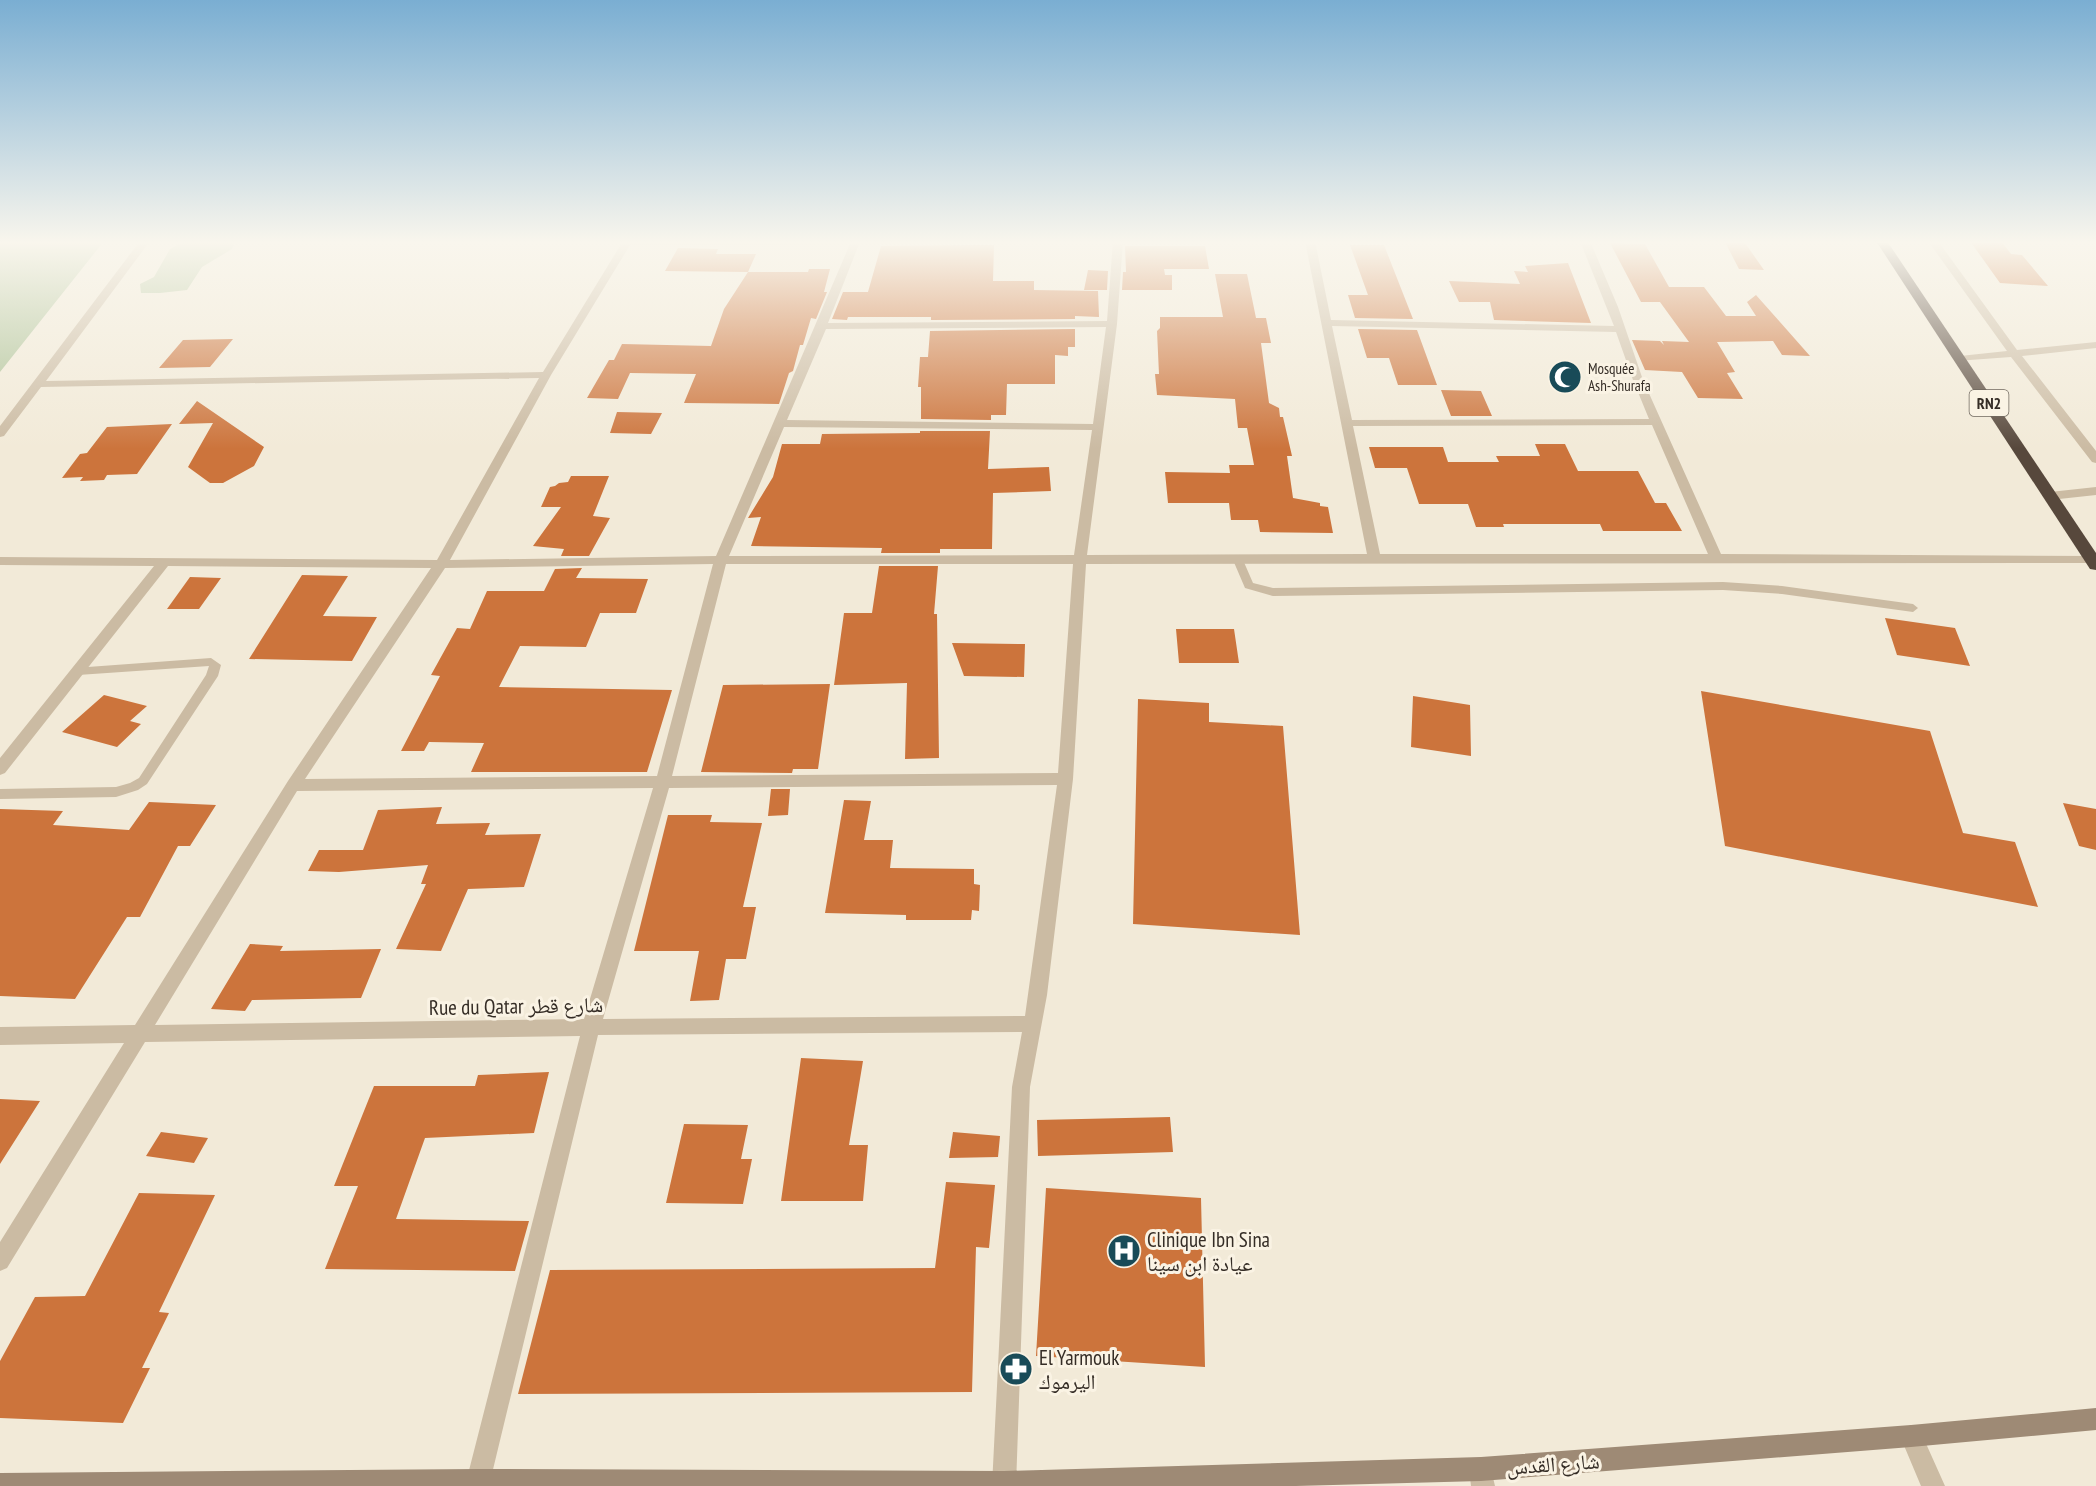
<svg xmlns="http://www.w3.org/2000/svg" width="2096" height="1486" font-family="'PT Sans Narrow','Noto Naskh Arabic',sans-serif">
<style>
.green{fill:#adc297}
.building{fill:#cc743c}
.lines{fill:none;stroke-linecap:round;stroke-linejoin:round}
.lane{fill:#cbbba3;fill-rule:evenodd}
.street{fill:#cbbba3;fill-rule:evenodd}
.secondary{fill:#9e8a75;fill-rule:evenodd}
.highway{fill:#57483c;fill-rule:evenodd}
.labels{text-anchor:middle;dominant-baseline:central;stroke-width:6;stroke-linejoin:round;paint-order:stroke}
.far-poi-label{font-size:15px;fill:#352d26;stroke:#faf3e4;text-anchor:start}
.shield{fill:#faf3e4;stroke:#70685f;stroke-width:1.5}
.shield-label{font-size:16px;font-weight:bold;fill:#352d26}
.near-street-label{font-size:21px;fill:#352d26;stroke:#faf3e4}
.near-poi-label{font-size:21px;fill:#352d26;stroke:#faf3e4;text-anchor:start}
</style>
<rect width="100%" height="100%" fill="#f2ead8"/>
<path class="green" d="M0,241H104L0,372Z
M185,241H235L232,249L202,267L187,290L160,293H141L140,284L154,277L170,249Z"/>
<path class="building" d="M1970,241H2001L2011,254L2022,255L2048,286L2000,283Z
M1725,242L1745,243L1764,270L1739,269Z
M1610,243L1645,244L1669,287H1704L1726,316H1756L1747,302L1756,295L1810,356L1782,355L1773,341L1717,342L1735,372L1727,373L1743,399L1698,398L1682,372L1645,370L1632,340L1660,341L1664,345L1662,341L1689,342L1660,302H1641Z
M974,245H994L993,281H1034V290L1098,291L1099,317L1075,316V319L931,320V317H848L847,320L832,319L843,292H868L881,246Z
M1350,245H1384L1413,319L1355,318L1348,295H1368Z
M1125,246H1205L1209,269H1164L1165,275H1172V290H1122L1123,272H1126Z
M678,248L718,249L716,254H756L748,272H808L809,269H830L824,292H827L816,319L811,318L803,345H800L793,371L789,373L779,404L684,403L696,374L630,373L618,399L587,398L609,360H614L622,344L711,346L724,309L748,272L665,271Z
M1568,263L1591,323L1494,320L1490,302H1459L1449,281L1520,284L1514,271L1528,272L1525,266Z
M1088,270L1108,271L1107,290H1084Z
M1215,274H1247L1256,318H1266L1271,343H1261L1269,403L1279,408L1280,417H1283L1292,456H1287L1293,498L1320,503V506L1328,507L1333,533L1260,532L1258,520H1231L1229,503H1168L1165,472L1230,473L1229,465H1254L1247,428H1238L1235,399L1157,395L1155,374H1159L1157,331L1160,328V317H1223Z
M1075,329V347H1068V356L1055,355V384H1007L1006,415H991V420L921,419V387H918L920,357H928L930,331Z
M1358,329L1417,330L1437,385H1398L1389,358H1367Z
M233,339L210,367L159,368L183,340Z
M1441,390L1481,391L1492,416H1451Z
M197,401L264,447L254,466L223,483H210L188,467L213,423L179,424Z
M617,412L662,413L651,434L610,433Z
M172,424L137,474L107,475L104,480L80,481L83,477L62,478L80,454L87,453L107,427Z
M920,431H990L988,469L1049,467L1051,491L993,493L992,549H940V553H881L882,548L751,546L761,517L748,518L773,477L782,444H820L822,434L920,433Z
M1535,444H1565L1578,471H1638L1655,503H1666L1682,531H1603L1600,524H1503L1504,527H1476L1468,504H1419L1407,468H1375L1369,447H1443L1448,462H1499L1496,456H1540Z
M571,476H609L593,516L610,518L589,556H561L564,549L533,546L561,507H541L550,487L555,486L559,483L568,482Z
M879,566H938L934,614H937L939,758L905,759L907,683L834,685L844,613H872Z
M582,568L576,578L648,579L636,613H600L586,647L520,646L499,687L672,690L647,772H471L484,743L429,742L424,751H401L440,676L431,675L457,628L470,629L487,591H544L555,569Z
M302,575L348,576L323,616L377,617L352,661L249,659Z
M190,577L221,578L199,609H167Z
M1885,618L1955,628L1970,666L1897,655Z
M1176,629H1234L1239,663H1179Z
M952,643L1025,644L1024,677L964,676Z
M830,684L818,769H793L792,773L701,772L723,685Z
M1701,691L1930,731L1963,833L2015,842L2038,907L1725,846Z
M104,695L147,706L130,721L141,724L117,747L62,732Z
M1413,696L1470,705L1471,756L1411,747Z
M1138,699L1209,703V722L1283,726L1300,935L1133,924Z
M771,789H790L788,815L768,816Z
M844,800L871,801L864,840H893L890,868L974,869V884L980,885L979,911L972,910L971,920H906V915L825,913Z
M149,802L216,805L190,846H178L140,917H127L75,999L0,996V809L63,811L53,825L129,830Z
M2063,803L2096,809V850L2079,846Z
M442,807L436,824L490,823L485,835L541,834L524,887L468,889L441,951L396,949L426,884H421L428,865L339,872L308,871L319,850H363L378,810Z
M668,815H712L710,822L762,823L743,907H756L746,959H726L719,1000L690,1001L699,951H634Z
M250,944L283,946L280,951L381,949L361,998L252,1000L245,1011L211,1009Z
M801,1058L863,1061L849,1145H868L863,1201H781Z
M549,1072L534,1133L425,1138L396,1219L529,1221L515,1271L325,1269L358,1186H334L374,1086H475L478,1075Z
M0,1099L40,1101L0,1164Z
M1170,1117L1173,1152L1038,1156L1037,1120Z
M684,1124L748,1125L741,1159H752L743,1204L666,1203Z
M161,1132L208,1138L194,1163L146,1156Z
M953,1132L1000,1136L998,1157L949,1158Z
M946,1182L995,1185L989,1248L976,1247L972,1392L518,1394L550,1270L935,1268Z
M1046,1188L1201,1198L1205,1367L1036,1356Z
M139,1193L215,1195L159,1312L169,1313L142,1368H150L123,1423L0,1418V1361L35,1297L85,1296Z"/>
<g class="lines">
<path class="lane" d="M1238,557L1243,560L1253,583L1273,588L1723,582L1782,586L1913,604L1918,608L1913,612L1782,594L1723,590L1273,596L1245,588L1233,560Z
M211,658L221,665L218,676L147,784L138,790L116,797L0,799V789L116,787L130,783L139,778L206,675L209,666L78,675L74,674L72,671L74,668Z"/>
<path class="street" d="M140,241H150L46,381L543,372L623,241H976L971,244H859L828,323L1107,321L1113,241H1123L1117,324L1087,555L1367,554L1305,241H1315L1331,320L1614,326L1580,241H1590L1618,307L1643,380L1721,554L2092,556L2096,557V563L1086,564L1073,779L1047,995L1030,1087L1016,1486H992L1012,1087L1022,1032L598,1035L489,1486H465L580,1036L145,1042L7,1268L0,1271V1242L124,1043L0,1045V1027L135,1025L288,781L431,568L168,566L5,773L0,775V758L154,566L0,565V557L437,560L539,378L41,387L4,436L0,437V426ZM850,244L716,556L450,560L551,375L630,245ZM1332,326L1616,332L1633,380L1649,419L1352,420ZM1106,327L1093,424L787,420L826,329ZM1652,425L1708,554H1380L1353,426ZM784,427L1092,430L1074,555L729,556ZM713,564L657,776L305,779L445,568ZM726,564H1073L1058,773L672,776ZM1057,785L1025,1016L603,1019L669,788ZM653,788L584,1019L155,1025L297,791Z
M1928,241H1938L2017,350L2096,342V348L2022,356L2096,451V463L2092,462L2011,357L1956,361V357L1960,356L2007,351Z
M2096,487V495L2050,500L2044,496L2050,492Z
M1911,1425L1919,1428L1945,1486H1921L1900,1436L1903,1428Z
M1481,1457L1489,1461L1495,1486H1471L1469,1469L1473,1461Z"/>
<path class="secondary" d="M2096,1408V1430L1911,1447L1481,1481L1296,1486H0V1473L478,1469L1004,1471L1481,1457L1911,1425Z"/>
<path class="highway" d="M1876,241H1887L2096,553V570L2090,569Z"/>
</g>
<linearGradient id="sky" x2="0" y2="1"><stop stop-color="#7aaed2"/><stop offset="0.54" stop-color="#f9f6ed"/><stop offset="1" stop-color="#f9f6ed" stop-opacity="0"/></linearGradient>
<rect width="2096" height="449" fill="url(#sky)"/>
<defs>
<symbol id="mosque-disc" viewBox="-11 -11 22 22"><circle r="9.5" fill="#194b58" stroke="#faf3e4"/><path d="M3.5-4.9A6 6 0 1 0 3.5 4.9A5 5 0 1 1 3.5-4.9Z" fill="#fff"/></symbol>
<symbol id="hospital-disc" viewBox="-11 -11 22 22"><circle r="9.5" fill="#194b58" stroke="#faf3e4"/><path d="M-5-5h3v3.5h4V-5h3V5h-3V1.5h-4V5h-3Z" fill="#fff"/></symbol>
<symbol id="pharmacy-disc" viewBox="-11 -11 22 22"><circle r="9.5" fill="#194b58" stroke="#faf3e4"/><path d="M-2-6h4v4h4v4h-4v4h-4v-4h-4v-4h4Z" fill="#fff"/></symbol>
</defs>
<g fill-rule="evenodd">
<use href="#mosque-disc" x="1546" y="358" width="38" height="38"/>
<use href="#hospital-disc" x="1105" y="1232" width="38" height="38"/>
<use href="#pharmacy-disc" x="997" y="1350" width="38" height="38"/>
</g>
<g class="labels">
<g class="far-poi-label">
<text x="1588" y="368">Mosquée<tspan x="1588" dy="17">Ash-Shurafa</tspan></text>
</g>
<rect class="shield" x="1969.5" y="390" width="39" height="26" rx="4.5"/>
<g class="shield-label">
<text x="1989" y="403">RN2</text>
</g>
<g class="near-street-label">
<text transform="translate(516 1006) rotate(-1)">Rue du Qatar شارع قطر</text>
<text transform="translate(1553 1464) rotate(-4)">شارع القدس</text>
</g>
<g class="near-poi-label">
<text x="1147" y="1239">Clinique Ibn Sina<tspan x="1147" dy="24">عيادة ابن سينا</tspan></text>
<text x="1039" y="1357">El Yarmouk<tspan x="1039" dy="24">اليرموك</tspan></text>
</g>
</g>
</svg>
